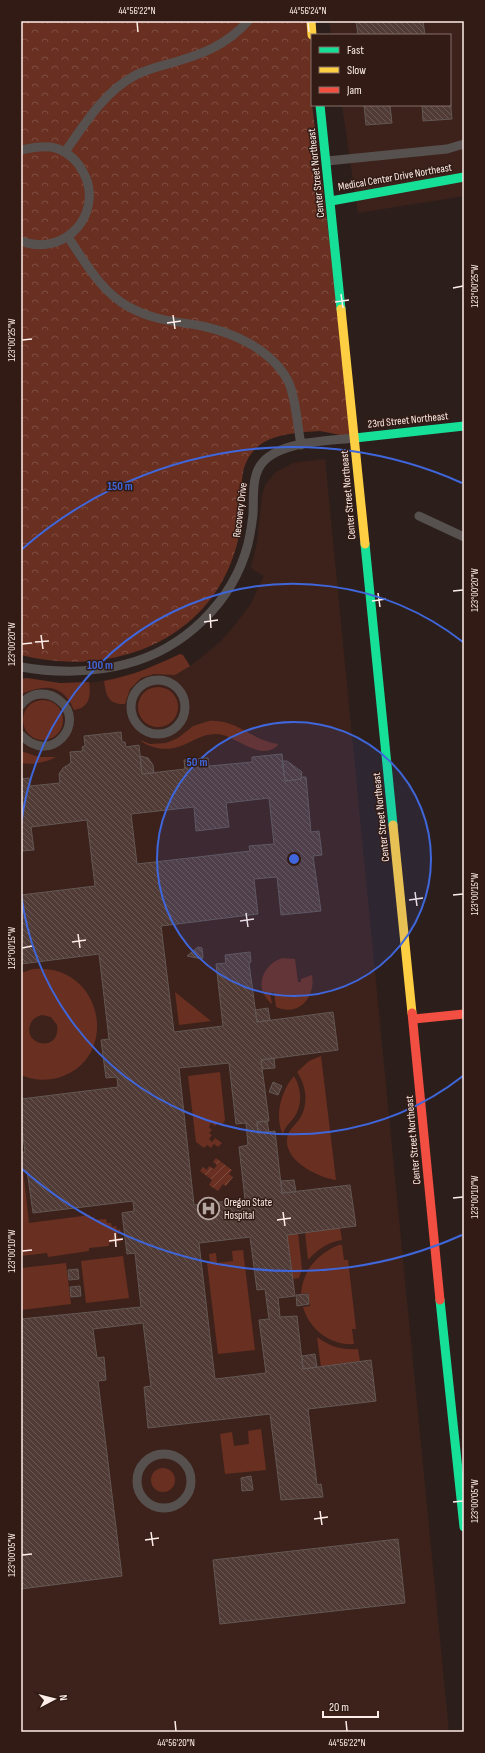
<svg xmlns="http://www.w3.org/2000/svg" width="485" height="1753" font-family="'Sofia Sans Condensed',sans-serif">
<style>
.built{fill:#3d221b}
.grass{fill:#692f21;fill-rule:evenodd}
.park{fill:url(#park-crowns)}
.garden{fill:url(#garden-furrows)}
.building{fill:url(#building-back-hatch);stroke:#625754;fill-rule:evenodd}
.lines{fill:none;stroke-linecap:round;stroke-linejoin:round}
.lane{stroke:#56514f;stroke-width:9}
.fast{stroke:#16e098;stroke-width:9}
.slow{stroke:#ffcf43;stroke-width:9}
.jam{stroke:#f24e42;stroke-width:9}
.ticks{fill:none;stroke:#feede8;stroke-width:1.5}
.ring{fill:none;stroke:#3f66da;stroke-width:2}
.labels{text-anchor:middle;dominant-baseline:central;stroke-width:3;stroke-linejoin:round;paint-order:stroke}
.street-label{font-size:11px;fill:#feede8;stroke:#321b15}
.poi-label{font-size:11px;fill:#feede8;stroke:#321b15;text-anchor:start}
.centre{fill:#3f66da;stroke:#321b15;stroke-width:2}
.ring-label{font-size:12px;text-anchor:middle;font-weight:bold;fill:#3f66da;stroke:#321b15;stroke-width:3;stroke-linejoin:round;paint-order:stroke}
.neatline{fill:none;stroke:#feede8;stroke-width:1.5}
.ticks-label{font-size:10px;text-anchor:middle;fill:#feede8}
</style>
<defs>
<pattern id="park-crowns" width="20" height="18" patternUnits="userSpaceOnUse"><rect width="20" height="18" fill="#692f21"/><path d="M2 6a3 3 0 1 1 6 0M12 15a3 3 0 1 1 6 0" fill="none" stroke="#804d41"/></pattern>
<pattern id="garden-furrows" width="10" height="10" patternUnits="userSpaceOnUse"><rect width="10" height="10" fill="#692f21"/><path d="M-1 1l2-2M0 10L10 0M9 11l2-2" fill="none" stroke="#804d41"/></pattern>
<pattern id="building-back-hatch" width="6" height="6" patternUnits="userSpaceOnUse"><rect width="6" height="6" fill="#513b36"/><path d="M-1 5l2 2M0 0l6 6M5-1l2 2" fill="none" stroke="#6b5853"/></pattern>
</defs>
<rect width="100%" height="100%" fill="#2c1f1b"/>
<path class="built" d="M329,21H464V196L358,213L342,105H450V35H331Z
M325,459L449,1732H21V679L60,683L97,682L137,673L152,668L180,654L183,655L190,666L197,661L220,642L235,625L250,605L264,576L253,570L251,566L257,543L262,496L265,485L276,472L293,463Z"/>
<path class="grass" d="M180,654L183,655L190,666L175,675L154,674L141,678L130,689L125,704C108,705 106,695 104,681C132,676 154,666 180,654Z
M27,678L60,683L89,682C91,695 90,708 74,710C62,682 45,685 21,694V679Z
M138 707a20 20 0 1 1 40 0a20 20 0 1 1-40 0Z
M23 720a20 20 0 1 1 40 0a20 20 0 1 1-40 0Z
M209,721C237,719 251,740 278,744L277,746C260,762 234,734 216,734C193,734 182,755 153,747C148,745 144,744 140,740L150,744L166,743L178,738L193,726Z
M21,751L39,757H56C45,763 33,765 21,763Z
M282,958L295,959L298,982H301V979L312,975C316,997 299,1017 276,1007L274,992L270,993L272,1004C253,989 262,965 282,958Z
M33,969C105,963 121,1061 57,1078C45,1081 32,1080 21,1075V973ZM42,1015L51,1017L57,1025C61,1053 23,1046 30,1025C32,1019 36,1017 42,1015Z
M175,992L211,1021L179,1025Z
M321,1056L336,1180C319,1178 285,1161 287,1140C287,1132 293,1127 298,1121C309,1107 307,1086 297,1072L309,1061Z
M220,1072L225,1120L222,1125L219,1122L215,1126L211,1123L209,1127L212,1130L209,1133L212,1135L209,1139L212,1142L215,1138L222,1143L218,1147L214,1144L211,1148L207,1145L204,1148L196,1142L188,1076Z
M294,1076C302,1089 303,1107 292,1120C288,1125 284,1128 283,1135C274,1116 281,1091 294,1076Z
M23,1170L29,1223L90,1215V1217H94V1220L106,1219L107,1223H111L112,1227L116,1226L117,1230L120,1229L121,1233L117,1234L118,1238H121L122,1241L109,1243V1246L89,1248V1251L48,1257L47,1253L21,1256V1171Z
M340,1228L342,1240C328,1242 317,1250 308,1260L305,1232Z
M298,1233L302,1269L299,1278L292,1279L287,1235Z
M339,1245H342L344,1260H348L356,1329H352L354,1344C331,1346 309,1329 303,1307L310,1306L308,1293L301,1294C303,1270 317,1254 339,1245Z
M243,1250L255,1350L218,1354L207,1263L210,1262L209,1254L216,1253L217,1263L233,1261L232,1251Z
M123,1256L129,1298L86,1303L81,1261Z
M66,1263L71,1304L21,1310V1268Z
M317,1337C330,1347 343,1350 358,1349L360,1361L321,1367Z
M261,1429L266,1470L225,1474L220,1434L232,1432L234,1446L249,1444L248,1431Z
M151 1480a12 12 0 1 1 24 0a12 12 0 1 1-24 0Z"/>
<path class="park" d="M21,21H311L312,105L355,438C344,436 332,433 320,431C315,431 310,432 305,432C285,434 263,437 251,454C240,469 242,483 242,501C242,514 241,527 238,540C215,639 113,679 21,655Z"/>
<path class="garden" d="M216,1158L232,1170L229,1174L233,1177L226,1186L223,1184L218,1191L209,1185L212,1180L200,1171L203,1167L207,1170L209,1166L214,1169L217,1165L213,1162Z"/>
<path class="building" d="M356,21H423L425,35H358Z
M450,97L452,119L423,121L422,105H450Z
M364,105H392H390L392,123L366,125Z
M121,732L122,742H125L126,747L139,745L142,774L185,769L184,760L208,758L209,766L252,762V757L282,754L285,781L301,779V777H306L311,832L319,831L322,855L313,856L321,911L281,915L277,877L254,879L258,914L161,926L174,1032L223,1026L216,964L226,963L225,955L250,952L251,962L249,963L257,1022L333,1012L338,1050L261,1060L269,1121L257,1122L258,1133L275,1131L282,1193L350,1185L356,1226L287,1235L295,1296L278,1298L280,1317L297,1316L303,1369L371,1360L376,1401L308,1409L317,1485L321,1484L323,1497L281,1500L270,1414L148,1428L144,1387L151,1386L143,1323L93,1329L97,1358L104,1357L106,1380L98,1381L122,1576L21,1589V1319L141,1307L135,1253L127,1254L122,1213L134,1211L133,1201L33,1213L27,1170L21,1171V1152H25L21,1121V1099L118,1087L117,1077L106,1078L101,1040L109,1039L99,954L21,964V895L95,886L87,820L31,827L34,850L21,851V779L29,778L30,786L60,783L59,774L63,768L71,763L70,752L83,751L82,747L85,746L84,736ZM269,798L274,844L249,846L250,851L137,864L131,814L194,807L196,831L229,827L226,803ZM229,1063L236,1124L246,1123L248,1145L239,1147L245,1199L194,1205L179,1068ZM250,1237L257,1290L265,1289L269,1319L259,1320L266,1373L215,1379L199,1243Z
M140,756L148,758L153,765L154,773L142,774Z
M282,761H287L302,772L301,779L285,781Z
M198,947L202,948L203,957L202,959L187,956Z
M268,1008L270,1020L257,1022L255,1010Z
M274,1058L275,1068L262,1069L261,1060Z
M273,1082L282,1086L278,1095L269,1092Z
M267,1121L269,1132L258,1133L257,1122Z
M294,1180L296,1192L282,1193L281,1181Z
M78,1269L79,1279L69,1280L68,1270Z
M80,1286L81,1296L71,1297L70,1287Z
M308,1294L309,1304L297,1306L296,1295Z
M315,1354L317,1367L303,1369L302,1356Z
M251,1476L253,1490L242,1491L241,1478Z
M398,1539L405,1603L220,1624L213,1560Z"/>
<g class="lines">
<path class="lane" d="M21,150C30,148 41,146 51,147C64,149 76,159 82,170C84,174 87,179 88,184C97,223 59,256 21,241
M65,152C84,125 104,92 134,76C145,70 157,67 168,64C200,55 226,46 248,21
M327,161L447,149L464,144
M68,237C85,262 102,293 129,307C155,321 175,321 202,326C234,333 270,349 287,379C295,392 298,429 301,445
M419,516L464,537
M21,667C54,673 93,673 126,664C184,649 233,602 248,544C250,535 252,524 253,514C254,498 251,475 263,462C282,441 328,441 355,438
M131 707a27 27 0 1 1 54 0a27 27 0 1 1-54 0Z
M21,705C26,698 34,694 42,694C49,694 54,696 59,700C88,722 51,767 21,735
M137 1481a27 27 0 1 1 54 0a27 27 0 1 1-54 0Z"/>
<path class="fast" d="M320,105L341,309
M331,201L464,177
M355,438L464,426
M365,544L393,825
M440,1300L464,1527"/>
<path class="slow" d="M311,21L312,35
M341,309L365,544
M393,825L412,1013"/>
<path class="jam" d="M412,1013L440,1300
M414,1019L464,1014"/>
</g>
<path class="ticks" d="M137,22L138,32M308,22L309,32M453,288L463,286M341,294L343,308M335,302L349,300M173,315L175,329M167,323L181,321M22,340L32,339M453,591L463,590M378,593L380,607M372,601L386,599M210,614L211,628M204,622L218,620M41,635L43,649M35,642L49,641M22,644L32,643M415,892L417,906M453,895L463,894M409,900L423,898M246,913L248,927M240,921L254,919M78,934L80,948M72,942L86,940M22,948L32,946M453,1198L463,1197M283,1212L285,1226M277,1220L291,1218M115,1233L116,1247M109,1241L123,1239M22,1251L32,1250M453,1502L463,1501M320,1511L322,1525M314,1519L328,1517M151,1532L153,1546M145,1540L159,1538M22,1555L32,1554M175,1721L176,1731M346,1721L347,1731"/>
<circle cx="294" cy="859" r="137" fill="#3f66da" fill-opacity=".12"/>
<g class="ring">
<circle cx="294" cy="859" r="137"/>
<path d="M463 1076A275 275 0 0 1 21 893M21 825A275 275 0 0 1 463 642"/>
<path d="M462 1235A412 412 0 0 1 21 1168M21 550A412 412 0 0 1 462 483"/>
</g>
<defs>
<symbol id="hospital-ring" viewBox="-11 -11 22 22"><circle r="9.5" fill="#321b15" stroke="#b4a5a0" stroke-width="1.5"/><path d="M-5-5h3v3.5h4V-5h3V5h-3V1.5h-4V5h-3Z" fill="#b4a5a0"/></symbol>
</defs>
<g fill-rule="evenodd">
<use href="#hospital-ring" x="196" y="1196" width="25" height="25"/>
</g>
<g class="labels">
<g class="street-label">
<text transform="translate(316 173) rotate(-96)">Center Street Northeast</text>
<text transform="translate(395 177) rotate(-10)">Medical Center Drive Northeast</text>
<text transform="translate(408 420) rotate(-6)">23rd Street Northeast</text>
<text transform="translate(348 495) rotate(-95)">Center Street Northeast</text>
<text transform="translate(240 510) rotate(-83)">Recovery Drive</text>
<text transform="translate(381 817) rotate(-96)">Center Street Northeast</text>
<text transform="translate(413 1140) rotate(-95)">Center Street Northeast</text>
</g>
<g class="poi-label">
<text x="224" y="1202">Oregon State<tspan x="224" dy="13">Hospital</tspan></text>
</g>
</g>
<circle cx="294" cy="859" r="6" class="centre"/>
<g class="ring-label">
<text x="120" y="490">150 m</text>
<text x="100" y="669">100 m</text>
<text x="197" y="766">50 m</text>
</g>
<rect width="485" height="1753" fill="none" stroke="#321b15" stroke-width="44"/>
<rect x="311" y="34" width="140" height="72" fill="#321b15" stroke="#846f69"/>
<rect x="319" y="47" width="20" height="6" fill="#16e098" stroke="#846f69"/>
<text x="347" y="54" font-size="12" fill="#feede8">Fast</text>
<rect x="319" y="67" width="20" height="6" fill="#ffcf43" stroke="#846f69"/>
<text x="347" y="74" font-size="12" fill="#feede8">Slow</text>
<rect x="319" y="87" width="20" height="6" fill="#f24e42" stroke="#846f69"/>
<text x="347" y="94" font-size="12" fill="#feede8">Jam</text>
<g transform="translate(54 1699) rotate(83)" stroke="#321b15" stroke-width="3" paint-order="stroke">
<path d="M0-3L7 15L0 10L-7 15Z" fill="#feede8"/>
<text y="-6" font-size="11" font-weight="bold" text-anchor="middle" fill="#feede8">N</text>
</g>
<path d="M323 1711v6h55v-6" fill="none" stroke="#feede8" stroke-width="2"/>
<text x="329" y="1711" font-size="12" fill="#feede8" stroke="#321b15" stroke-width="3" paint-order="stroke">20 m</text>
<rect x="22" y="22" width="441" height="1709" class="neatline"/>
<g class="ticks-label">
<text x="137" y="14">44°56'22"N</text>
<text x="308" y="14">44°56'24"N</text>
<text transform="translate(474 286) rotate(-90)" y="4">123°00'25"W</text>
<text transform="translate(11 340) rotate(-90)" y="4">123°00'25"W</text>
<text transform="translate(474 590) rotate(-90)" y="4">123°00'20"W</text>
<text transform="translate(11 644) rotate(-90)" y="4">123°00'20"W</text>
<text transform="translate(474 894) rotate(-90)" y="4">123°00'15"W</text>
<text transform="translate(11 948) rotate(-90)" y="4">123°00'15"W</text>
<text transform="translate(474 1197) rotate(-90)" y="4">123°00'10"W</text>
<text transform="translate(11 1251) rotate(-90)" y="4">123°00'10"W</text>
<text transform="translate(474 1501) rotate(-90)" y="4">123°00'05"W</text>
<text transform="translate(11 1555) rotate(-90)" y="4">123°00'05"W</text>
<text x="176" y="1746">44°56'20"N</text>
<text x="347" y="1746">44°56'22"N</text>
</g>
</svg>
